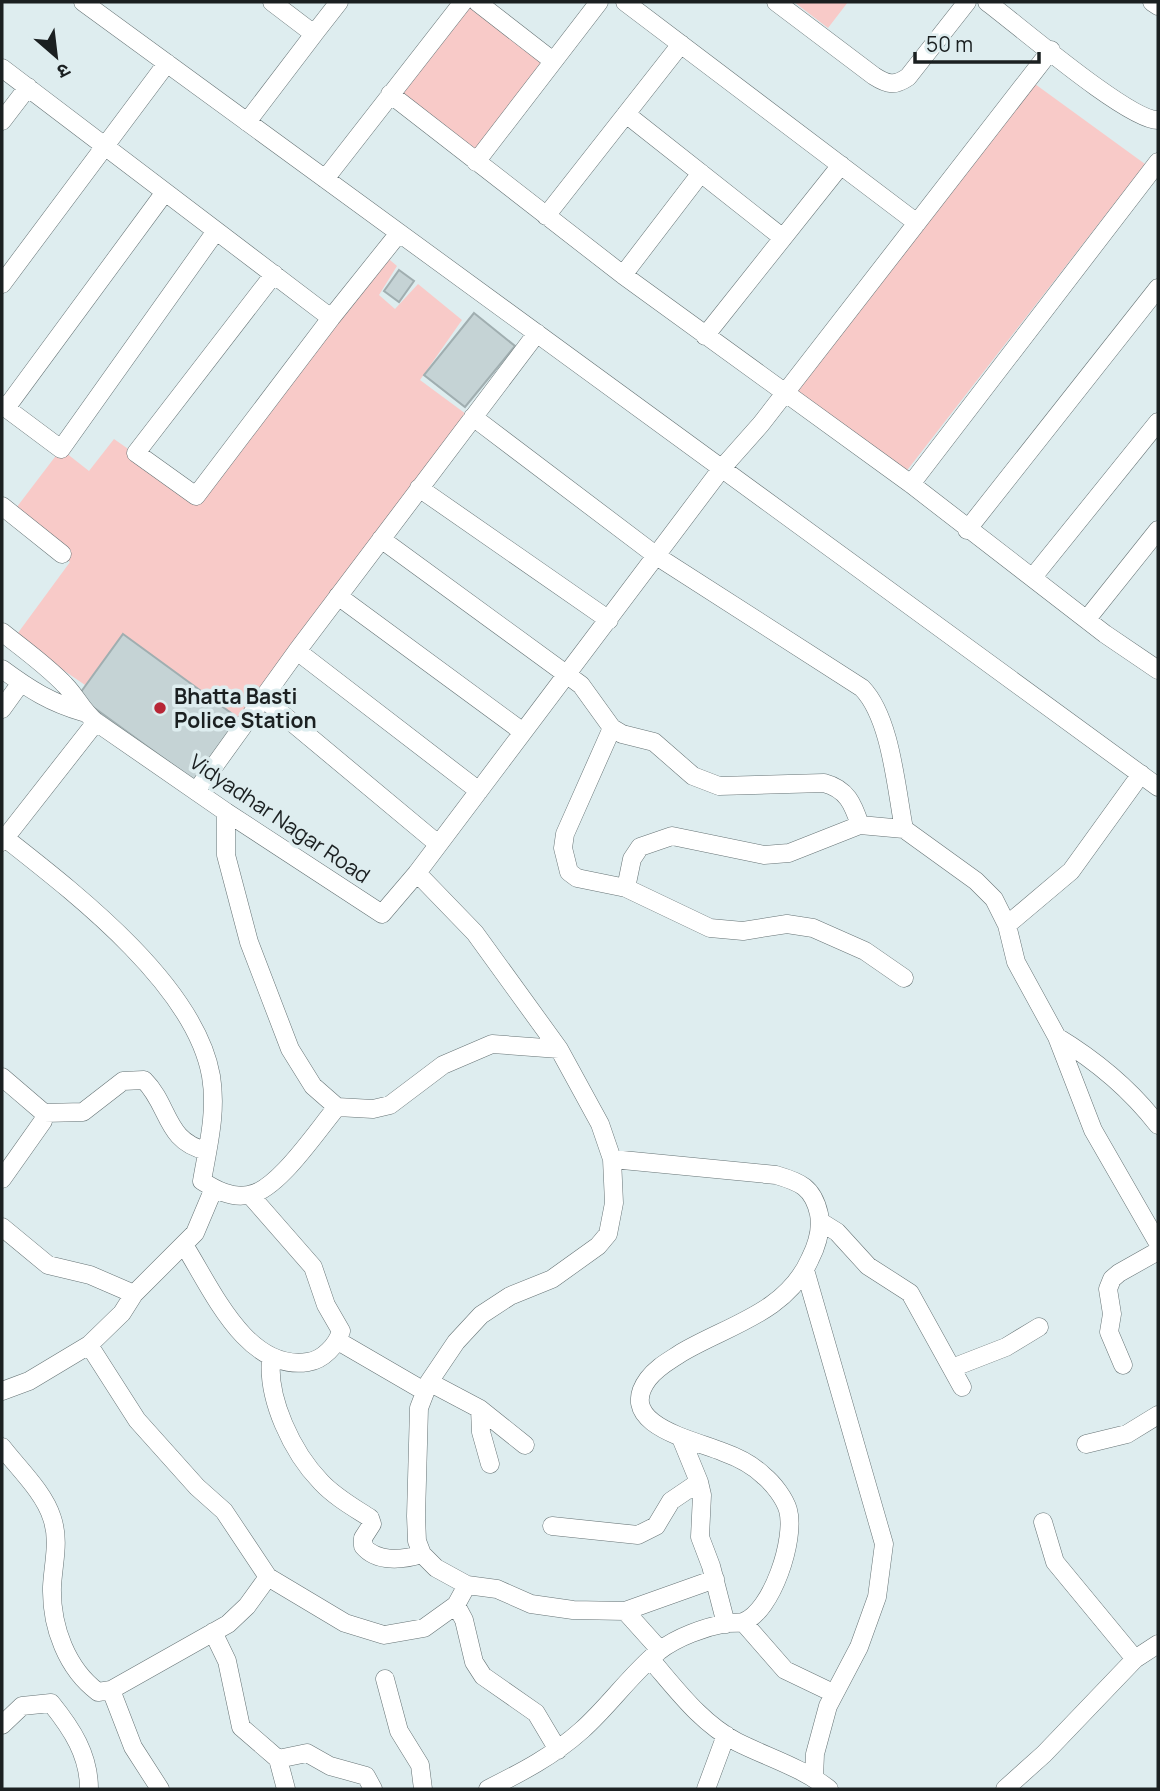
<svg xmlns="http://www.w3.org/2000/svg" width="1160" height="1791" font-family="Manrope,'Noto Sans Devanagari',sans-serif">
<style>
.green{fill:#f8cac8}
.building{fill:#c5d3d5;stroke:#a0aeb0;stroke-width:2}
.lines{fill:none;stroke-linecap:round;stroke-linejoin:round}
.street-casing{stroke:#667375;stroke-width:19}
.street{stroke:#fff;stroke-width:18}
.poi-dot{fill:#b72636;stroke:#deedef;stroke-width:2.5}
.labels{text-anchor:middle;dominant-baseline:central;stroke-width:7;stroke-linejoin:round;paint-order:stroke}
.poi-label{font-size:21px;font-weight:bold;fill:#1b2021;stroke:#deedef;text-anchor:start}
.street-label{font-size:21px;fill:#1b2021;stroke:#deedef}
</style>
<rect width="100%" height="100%" fill="#deedef"/>
<path class="green" d="M794,2H848L828,28Z
M468,4L546,62L477,151L401,94Z
M1035,84L1145,164L905,473L791,394Z
M384,255L397,266L379,295L395,309L418,284L462,320L420,380L466,414L242,721L123,635L85,685L15,637L70,562L10,516L61,449L89,471L114,439L198,498Z"/>
<path class="building" d="M399,270L414,281L399,302L384,291Z
M474,313L515,346L465,407L424,375Z
M123,634L242,721L196,782L78,696Z"/>
<g class="lines">
<defs>
<path id="street" d="M83,2L1158,787
M477,2L553,61
M625,2L917,223
M776,2L874,76C888,85 895,86 908,77L967,2
M987,2C1018,25 1129,121 1158,120
M1152,2L1158,6
M314,34L339,2
M2,68L331,318L399,233
M390,94L623,275L911,484L1105,634L1158,670
M626,114L783,238
M2,121L28,87
M247,122L314,34L272,2
M476,162L599,2
M325,179L463,2
M546,216L681,44
M274,274L136,453L196,496L331,318
M623,275L701,173
M2,284L167,63
M705,336L841,165
M2,405L61,449L216,231
M6,408L165,192
M473,417L658,557L862,688C891,718 896,788 904,829
M911,484L1158,162
M419,488L609,620
M2,506L62,554
M967,530L1158,288
M381,539L581,685L612,728L622,734L654,742L693,776L719,786L824,783C847,789 853,804 860,825
M1033,577L1158,422
M338,596L523,732
M1087,619L1158,530
M2,632C23,649 46,665 65,685C77,697 82,711 96,722L226,812L382,914L417,873L722,468L761,424L1051,50
M297,651L479,791
M2,669C29,689 51,703 83,712
M264,699L438,844
M2,709L20,684
M612,728L565,834L563,848L569,872L577,878L626,888L710,928L743,931L787,924L813,928L865,951L904,978
M197,790L297,651L537,333
M5,838C75,893 195,985 211,1076C217,1112 208,1146 202,1181C216,1190 231,1198 248,1195C277,1192 318,1129 337,1107L313,1086L290,1049L249,942L226,855V812
M2,842L96,722
M417,873L475,933L559,1049L600,1124L612,1159L614,1203L608,1234L598,1246L552,1279L510,1296L481,1315L456,1342L429,1382L419,1408L416,1516L417,1541L422,1554L436,1568L467,1585L497,1589L531,1604L573,1610L625,1611L715,1579
M626,888L632,859L640,847L672,836L764,855L789,853L860,825L904,829L976,881L994,899L1007,925L1071,871L1141,774
M1007,925L1016,962L1057,1037L1093,1130L1158,1243
M1057,1037C1095,1060 1131,1090 1158,1125
M2,1077L44,1113L43,1121L2,1179
M337,1107L373,1109L390,1105L443,1065L492,1044L559,1049
M44,1113L83,1112L123,1081L144,1080C170,1106 165,1142 207,1151
M821,1222L837,1232L868,1266L910,1293L962,1387
M2,1227L48,1265L90,1275L134,1294
M184,1245C211,1287 246,1372 308,1362C323,1360 337,1345 341,1331L326,1305L313,1267L250,1195
M805,1270L884,1544L877,1597L859,1647L828,1706L815,1754L814,1777
M338,1341L424,1391
M89,1345L137,1420L197,1487L224,1511L268,1577L345,1623L384,1635L424,1628L456,1605L467,1585
M271,1358C267,1399 292,1452 321,1482C335,1497 353,1507 370,1518L372,1524L363,1538V1546C377,1563 403,1560 422,1554
M1123,1365L1109,1332L1112,1314L1108,1289L1112,1279L1119,1273L1158,1251
M952,1368L1006,1347L1039,1327
M429,1382L480,1409L481,1432L490,1464
M2,1391L29,1381L89,1345L122,1313L134,1294L195,1233L214,1188
M480,1409L525,1445
M681,1438L699,1482L702,1495L700,1537L711,1566L726,1624
M1086,1444L1127,1434L1158,1415
M2,1447C18,1468 44,1492 52,1518C60,1541 53,1564 52,1587C51,1627 67,1669 98,1692L111,1690L228,1624L247,1606L268,1577
M1043,1522L1055,1562L1135,1659
M552,1526L638,1535L656,1526L671,1501L699,1482
M456,1605L464,1620L474,1662L483,1676L536,1713L558,1750
M625,1611L660,1650
M743,1622L785,1670L833,1693
M213,1632L227,1661L241,1727L278,1759L286,1789
M651,1660C677,1690 701,1723 737,1742C769,1758 801,1767 829,1789
M385,1679L399,1731L420,1765L423,1789
M111,1690L133,1747L160,1789
M2,1725L22,1706L51,1703C72,1729 89,1755 89,1789
M278,1759L307,1753L330,1766L366,1776L373,1789
M488,1789C522,1772 553,1756 582,1730C609,1706 631,1674 659,1651C677,1637 705,1627 727,1623C732,1623 738,1623 743,1622C772,1612 796,1538 788,1510C785,1499 773,1483 764,1476C754,1466 737,1457 723,1452C695,1440 614,1425 648,1379C657,1367 669,1361 681,1353C728,1325 786,1313 810,1259C817,1245 822,1230 819,1214C813,1187 800,1182 776,1175L612,1159
M706,1789L726,1735
M1005,1789L1044,1754L1135,1659L1158,1644"/>
</defs>
<use href="#street" class="street-casing"/>
<use href="#street" class="street"/>
</g>
<circle class="poi-dot" cx="160" cy="708" r="7"/>
<g class="labels">
<g class="poi-label">
<text x="174" y="696">Bhatta Basti<tspan x="174" dy="24">Police Station</tspan></text>
</g>
<g class="street-label">
<text transform="translate(280 818) rotate(34)">Vidyadhar Nagar Road</text>
</g>
</g>
<rect width="1160" height="1791" fill="none" stroke="#1b2021" stroke-width="7"/>
<g transform="translate(56 56) rotate(152)" stroke="#deedef" stroke-width="5" paint-order="stroke">
<path d="M0-5L12 26L0 18L-12 26Z" fill="#1b2021"/>
<text y="-10" font-size="19" font-weight="bold" text-anchor="middle" fill="#1b2021">उ</text>
</g>
<path d="M915 52v10h124v-10" fill="none" stroke="#1b2021" stroke-width="3.5"/>
<text x="926" y="52" font-size="21" fill="#1b2021" stroke="#deedef" stroke-width="5" paint-order="stroke">50 m</text>
</svg>
